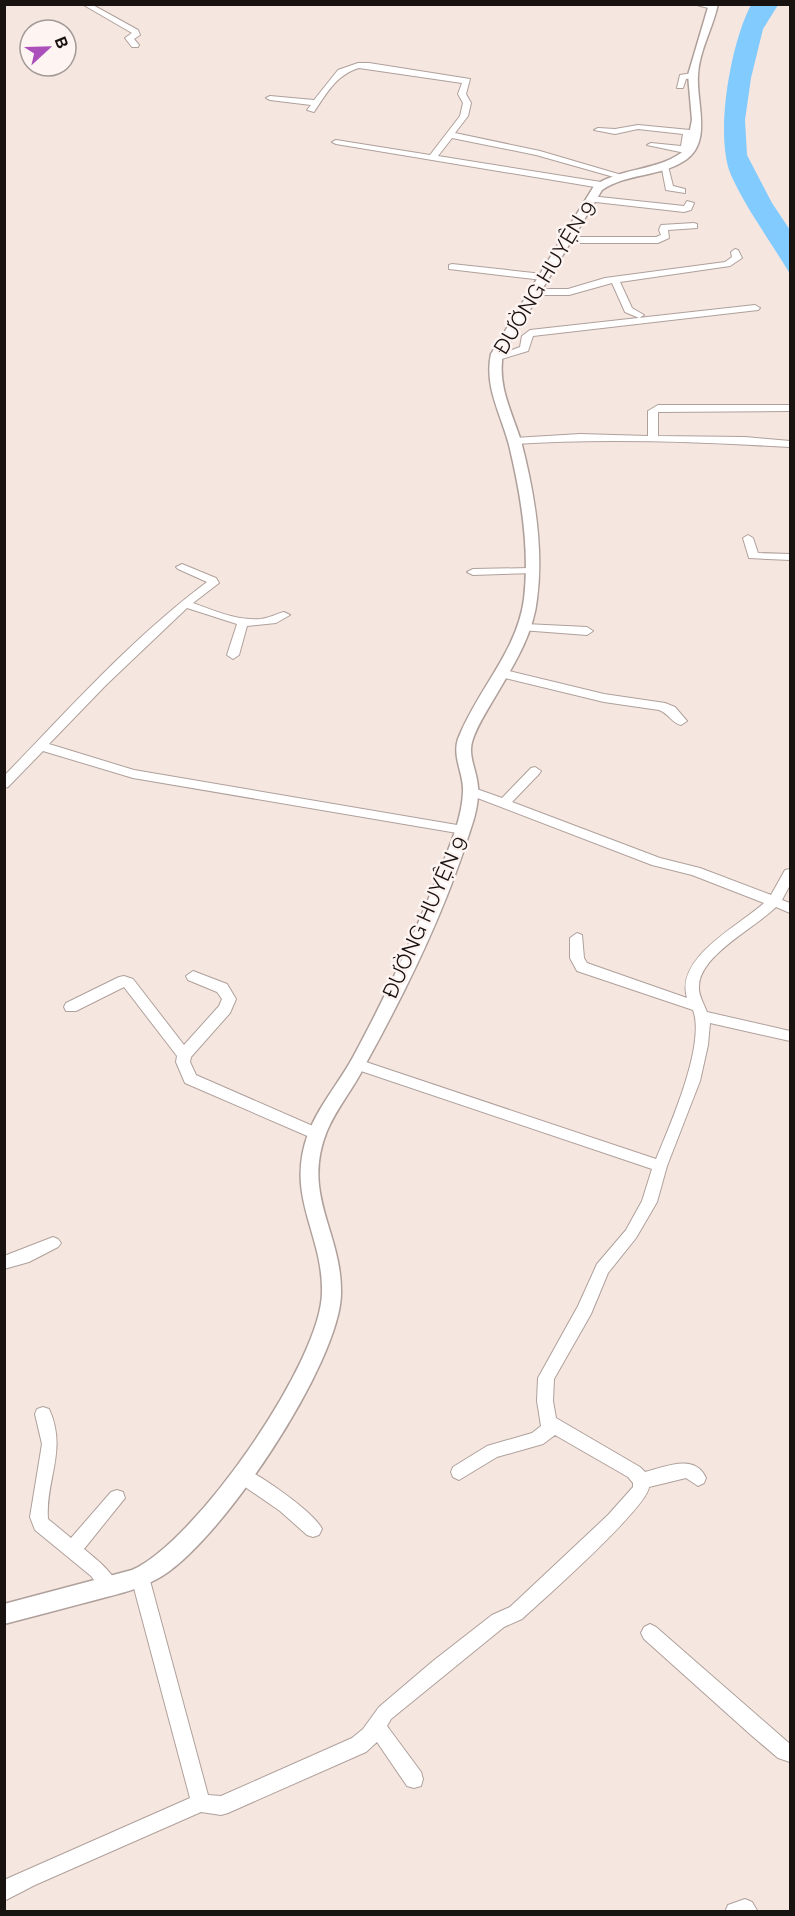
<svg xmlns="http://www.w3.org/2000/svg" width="795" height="1916" font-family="Raleway,sans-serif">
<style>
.water{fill:#82cbfe}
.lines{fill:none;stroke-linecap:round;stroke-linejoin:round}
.minor-casing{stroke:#afa09b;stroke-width:2}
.tertiary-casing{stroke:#afa09b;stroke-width:3}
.minor{fill:#fff;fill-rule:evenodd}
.tertiary{fill:#fff;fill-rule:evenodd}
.labels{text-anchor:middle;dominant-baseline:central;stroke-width:5;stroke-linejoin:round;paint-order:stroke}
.street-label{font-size:21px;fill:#181311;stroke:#fef4f1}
</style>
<rect width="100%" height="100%" fill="#f6e6e0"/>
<path class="water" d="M751,5H778L763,29L751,78L745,120L747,155L772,203L790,230V274C771,242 747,210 731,175C714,135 731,42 751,5Z"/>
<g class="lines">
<defs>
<path id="minor" d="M82,4H91L138,30L140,35L134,39L139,45L138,47H132L125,38L132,33Z
M693,4H711L716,7L712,9Z
M358,63H369L470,79L466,94L471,103L468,116L455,133L540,151L625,176L621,179L536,155L452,138L438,156L601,182L605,185L601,188L336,144L332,142L336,140L430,155L460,116L463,103L458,94L462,83L359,68C337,74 326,94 314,112L307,110L311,105L270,100L266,98L270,96L314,100L338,70Z
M693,73H696V77L686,79L683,88H677L680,75Z
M638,125L690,130L689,147L695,150L685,153L647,145L651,143L681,146L683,134L638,129L615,134L594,130L598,128L615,129Z
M661,164L668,166L673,186L685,189V193L666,190Z
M590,196L684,206L687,201L694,203L691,210L684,212L587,201V197Z
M694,223L697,224V228L668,230L669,238L658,243H565L561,240L565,237H656L661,235L659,230L661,225Z
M735,249L738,250L742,258L730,266L620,282L632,308L644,315L639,318L625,312L612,283L569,295H534L529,292L534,289H568L605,278L725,262L732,257L731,252Z
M452,264L543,274L548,277L543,280L449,269V265Z
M755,305L760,308L758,310L533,336L528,351L495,361L490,358L520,347L522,336L530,330Z
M658,405H790V411L658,412V436L745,437L790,441V447C698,442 606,438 514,444L509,441L514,438L580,434L648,436V411Z
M748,535L753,538L758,553L790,554V560L749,558L743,538Z
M182,564L216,578L219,583L193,603C215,611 237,621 261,619C269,618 276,614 284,612L290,615L276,623L247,626L239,655L233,659L227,655L237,624L187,608L106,685L49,744L134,770L463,826L467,827L469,830L467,833L463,834L133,778L43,751L8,787L4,788V776C69,709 132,638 207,582L178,569L176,567Z
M531,568L535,569V573L473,575L467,572L473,569Z
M525,624L587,627L593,631L587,635L521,630V626Z
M501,669L604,694L665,703L675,707L687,721L681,725C672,723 668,713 659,710L604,702L497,676L495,673Z
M535,767L541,771L539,774L512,802L660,858L700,868L771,895L785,870L790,869V885L782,900L790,903V913L776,907C755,928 700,955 699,986C698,995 704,1004 707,1012L790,1031V1041L710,1023L708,1045L700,1081L667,1166L657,1202L636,1238L608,1273L591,1314L554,1379L553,1401L556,1418L640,1467L645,1472C665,1467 695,1453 706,1478L704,1483L698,1486L686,1478L649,1487C647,1508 544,1599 522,1619L504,1627L391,1719L387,1726L421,1772L423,1779L421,1786L414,1788L407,1786L377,1742L366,1752L228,1813L221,1815L201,1812L35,1885L4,1901V1880L190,1798L131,1577L134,1571L140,1569L146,1571L149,1577L208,1795L221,1796L352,1738L363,1729L379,1707L433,1661L492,1615L510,1607L608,1515L633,1487V1483L628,1477L555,1435L543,1444L497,1457L459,1480L453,1477L451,1472L453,1467L487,1446L532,1433L541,1426L537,1401L538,1378L578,1306L597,1264L626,1230L642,1201L652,1169L352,1068L350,1064L352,1060L357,1059L656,1159C670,1125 706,1044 693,1010L577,971L570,958V938L577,933L582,935L584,958L587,963L687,998C675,957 739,926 764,903L692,875L652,865L467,794L465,791L471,787L502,798L531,768Z
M193,971L227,984L236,999L230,1013L191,1057L190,1062L196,1075L322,1130L324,1134L322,1138L317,1140L312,1138L185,1083L176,1062L177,1056L124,987L76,1011H66L64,1007L66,1003L119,977L124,976L133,979L184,1045L219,1006L222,999L217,992L188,980L186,976Z
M53,1237L58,1239L61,1243L58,1247L29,1262L4,1269V1256Z
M43,1407L49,1409C68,1450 45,1480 48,1519L71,1538L111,1492L117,1490L123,1492L125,1498L84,1549C97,1560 111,1570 118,1586L115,1592L109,1594L103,1592L91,1576L35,1530L30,1517L42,1444L35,1414L37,1409Z
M241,1467C259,1474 314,1512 322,1529L319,1535L313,1537L307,1535L280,1511L235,1480L233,1475L235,1470Z
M650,1624L656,1627L790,1744V1762L778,1758L751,1735L644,1639L641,1633L644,1627Z
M745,1899L752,1902L758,1912H725L728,1905Z"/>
<path id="tertiary" d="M709,4H718C713,28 699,51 698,75C696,103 713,143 684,161C659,177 627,173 602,190L503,354C497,386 512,412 521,441C534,491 544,547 537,599C533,637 511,669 492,702C485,714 476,728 472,742C468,757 477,771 478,787C479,801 475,817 470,831C445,912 406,991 365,1065C354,1088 337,1107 327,1131C301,1195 342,1232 341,1293C341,1362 218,1547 157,1579C139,1589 119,1594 99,1599C68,1607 36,1616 4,1624V1604L132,1570C195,1543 322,1361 322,1292C323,1233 285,1197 308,1134C318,1107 338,1084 352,1059C386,996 417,930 443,863C452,841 462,816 463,792C464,774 452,757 458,739C477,690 517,652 524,599C530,549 521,494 509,445C501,414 484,387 491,354L594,186C623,166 660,172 686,149L692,120L688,75Z"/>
</defs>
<use href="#minor" class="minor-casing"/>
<use href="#tertiary" class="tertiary-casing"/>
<use href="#minor" class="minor"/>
<use href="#tertiary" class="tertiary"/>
</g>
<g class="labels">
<g class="street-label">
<text transform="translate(544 277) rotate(-59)">ĐƯỜNG HUYỆN 9</text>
<text transform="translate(424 917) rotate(-66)">ĐƯỜNG HUYỆN 9</text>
</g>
</g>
<rect width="795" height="1916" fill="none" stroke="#181311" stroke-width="12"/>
<g transform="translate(48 48) rotate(68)"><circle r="28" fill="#fef4f1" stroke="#a29a97" stroke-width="1.5"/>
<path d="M0-4.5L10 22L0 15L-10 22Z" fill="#ab50bb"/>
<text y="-9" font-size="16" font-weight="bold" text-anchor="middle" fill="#181311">B</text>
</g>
</svg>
